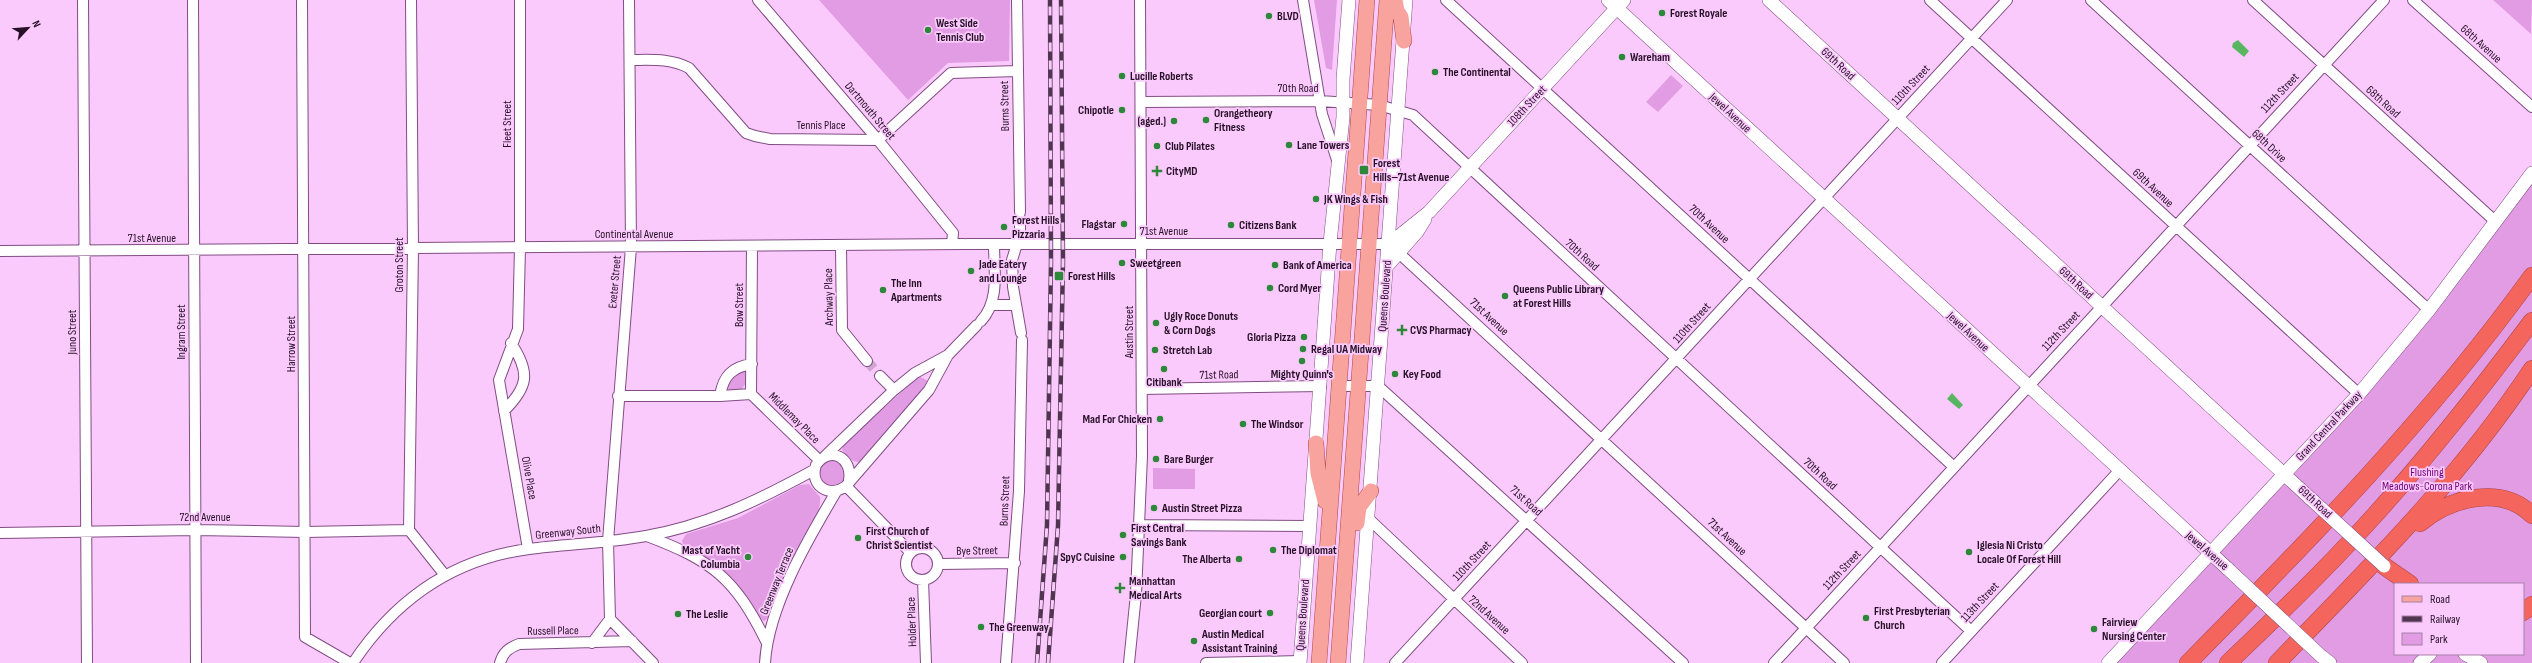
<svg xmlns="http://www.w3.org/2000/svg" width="2532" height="663" font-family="'Sofia Sans Condensed',sans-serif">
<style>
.green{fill:#e29ce4;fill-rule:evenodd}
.water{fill:#58b561}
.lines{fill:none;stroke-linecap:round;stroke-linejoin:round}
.street-tunnel{stroke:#d0a5d1;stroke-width:10;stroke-dasharray:10 5;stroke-linecap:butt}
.street-casing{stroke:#814c84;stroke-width:12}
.secondary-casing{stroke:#814c84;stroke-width:14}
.primary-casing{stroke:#ac474b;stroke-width:16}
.highway-casing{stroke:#ac474b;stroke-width:18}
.street{stroke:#fff;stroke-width:10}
.secondary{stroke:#fff;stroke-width:13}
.primary{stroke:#f8a39e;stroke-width:15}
.highway{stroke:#f4655e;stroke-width:17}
.rail-casing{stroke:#503551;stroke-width:4.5}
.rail{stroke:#fbcafc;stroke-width:3;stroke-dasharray:9;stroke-linecap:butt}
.secondary-bridge-casing{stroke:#814c84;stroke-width:14;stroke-linecap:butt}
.secondary-bridge{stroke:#fff;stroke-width:13}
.poi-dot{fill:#2d8839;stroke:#fbcafc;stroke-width:1.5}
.labels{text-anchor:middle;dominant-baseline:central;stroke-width:3.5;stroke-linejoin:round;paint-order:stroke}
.poi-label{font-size:12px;font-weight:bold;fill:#261027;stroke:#fbcafc;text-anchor:start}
.street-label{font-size:12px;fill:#261027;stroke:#fbcafc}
.park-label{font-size:12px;fill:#700176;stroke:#fbcafc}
</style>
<rect width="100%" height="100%" fill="#fbcafc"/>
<path class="green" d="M819,0H1010L1009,61L948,63L908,100Z
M1314,0H1337L1332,70L1326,68Z
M2493,0H2532L2531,34Z
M1671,75L1683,86L1658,112L1646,102Z
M2532,173V663H2117L2203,568L2298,470ZM2395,584H2523V654H2395Z
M746,370L749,379L741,390L730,391L726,387L733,373Z
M919,376L928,381L924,388L863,459L859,462C851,462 847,456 842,450L844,444Z
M834,459L845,467V481L832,488L819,481C819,466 820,463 834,459Z
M1153,468L1195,469V489H1153Z
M809,484L820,497C822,523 797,543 789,566C784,577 774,618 764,621C753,616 742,589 731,579C718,565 701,557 684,547L682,541L686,534L738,518L800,485Z"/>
<path class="water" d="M2238,40L2249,51L2244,57L2232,47L2233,43Z
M1952,393L1963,405L1959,409L1947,399Z"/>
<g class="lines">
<path class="street-tunnel" d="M867,361L880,376"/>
<defs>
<path id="street" d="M83,0L87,663
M193,0L196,663
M302,0L305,637L350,663
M520,0V248L518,329L499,380L528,549
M758,0L878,140L953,233L952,244
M1017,0L1020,212
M1303,0L1322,114L1337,160
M1446,0L1954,467
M1930,0L2359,394
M2091,0L2429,310
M2253,0L2496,222
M2413,0L2532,107
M630,60C651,60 670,58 689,68L746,133L755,136L770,139L878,140L951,73L1017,71
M1141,102L1320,101L1379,105L1413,115L1971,631
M1020,218V234L1012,260L1013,287L1021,333
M967,244H1389L1844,663
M841,246L842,330L867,361
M0,251L964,244
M992,305H1016
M981,321C1000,301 994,270 994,244
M880,376L894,390
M1338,386H1378L1683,663
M1142,389L1321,386
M751,394L752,247
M751,394L819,460
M618,396H720L751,394
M720,396C723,376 732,367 752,364
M504,411C528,387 531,373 511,343
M825,456L894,390L915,373L948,355
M849,480C853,458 830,445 816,465C809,485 829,499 846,486L929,390L948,355L977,325
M846,486L910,552
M1370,520L1522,663
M1139,525L1310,526
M409,530L413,249L411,0
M409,530L444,574
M0,533L195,530L305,532L409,530
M647,536C713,561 735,578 767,643
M906 564a16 16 0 1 1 32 0a16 16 0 1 1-32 0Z
M939,564L1015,563
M923,580L926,663
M610,619L653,663
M592,643L610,619L608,541L631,247L629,0
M353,663C395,600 453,559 529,549C568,544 608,543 646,536C708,525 759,500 814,470
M500,663C503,652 509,648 519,644L632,641
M765,663C768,607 808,539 836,492
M1006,663L1019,491L1022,340
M1129,663L1136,594L1142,456L1140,0
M1206,663L1300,661
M1395,663L2007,0
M1774,663L2384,0
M1942,663L2119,471"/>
<path id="secondary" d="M1608,0L2228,569
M1769,0L2311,499
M1389,244L1429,212L1624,0
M1388,265L1417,232L1425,219
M2465,654L2481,663
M2321,656L2330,663
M1300,663L1330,243L1343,117V79L1349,0
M1357,663L1406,0
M2108,663L2359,394L2429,310L2532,173
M2420,663L2430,654"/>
<path id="primary" d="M1395,0L1397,11L1401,17L1404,41
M1316,443L1318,473L1325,501
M1357,523L1359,507L1371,491
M1319,663L1367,0
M1338,663L1387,0"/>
<path id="highway" d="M2420,523C2450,498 2501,484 2532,515
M2384,566L2410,584
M2523,612L2532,605
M2188,663C2309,541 2431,416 2532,276
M2228,663C2274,619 2320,575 2363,528C2424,462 2479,392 2532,321
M2277,663C2368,569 2460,478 2532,369"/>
</defs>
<use href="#street" class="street-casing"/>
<use href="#secondary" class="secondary-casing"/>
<use href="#primary" class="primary-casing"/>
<use href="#highway" class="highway-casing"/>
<use href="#street" class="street"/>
<use href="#secondary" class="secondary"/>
<use href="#primary" class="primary"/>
<use href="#highway" class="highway"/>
<defs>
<path id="rail" d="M1037,663L1047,525L1051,262L1050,0
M1048,663L1058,526L1063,261L1061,0"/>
</defs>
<use href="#rail" class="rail-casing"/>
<use href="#rail" class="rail"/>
<defs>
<path id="secondary-bridge" d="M2311,499L2384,566
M2228,569L2321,656"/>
</defs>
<use href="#secondary-bridge" class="secondary-bridge-casing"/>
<use href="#secondary-bridge" class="secondary-bridge"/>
</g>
<g class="poi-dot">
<circle cx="1662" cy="13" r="4"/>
<circle cx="1269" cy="16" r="4"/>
<circle cx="928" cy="30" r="4"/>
<circle cx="1622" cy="57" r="4"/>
<circle cx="1435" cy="72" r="4"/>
<circle cx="1122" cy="76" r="4"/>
<circle cx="1122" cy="110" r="4"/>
<circle cx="1206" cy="120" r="4"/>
<circle cx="1174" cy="121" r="4"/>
<circle cx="1289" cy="145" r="4"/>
<circle cx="1157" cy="146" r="4"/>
<rect x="1359" y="165" width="10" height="10" rx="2"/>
<path d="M1155 165h4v4h4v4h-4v4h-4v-4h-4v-4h4z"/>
<circle cx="1316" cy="199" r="4"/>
<circle cx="1124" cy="224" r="4"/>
<circle cx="1231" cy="225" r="4"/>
<circle cx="1004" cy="227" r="4"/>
<circle cx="1122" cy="263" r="4"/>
<circle cx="1275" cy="265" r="4"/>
<circle cx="971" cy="271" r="4"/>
<rect x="1054" y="271" width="10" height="10" rx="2"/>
<circle cx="1270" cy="288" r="4"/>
<circle cx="883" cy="290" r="4"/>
<circle cx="1505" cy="296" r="4"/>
<circle cx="1156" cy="323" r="4"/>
<path d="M1400 324h4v4h4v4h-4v4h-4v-4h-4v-4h4z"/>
<circle cx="1304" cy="337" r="4"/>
<circle cx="1303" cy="349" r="4"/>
<circle cx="1155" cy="350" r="4"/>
<circle cx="1302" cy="361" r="4"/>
<circle cx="1164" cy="369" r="4"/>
<circle cx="1395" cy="374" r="4"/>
<circle cx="1160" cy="419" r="4"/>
<circle cx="1243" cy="424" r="4"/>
<circle cx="1156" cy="459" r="4"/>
<circle cx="1154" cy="508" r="4"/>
<circle cx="1123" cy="535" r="4"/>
<circle cx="858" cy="538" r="4"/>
<circle cx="1273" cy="550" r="4"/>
<circle cx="1969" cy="552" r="4"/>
<circle cx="748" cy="557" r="4"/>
<circle cx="1123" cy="557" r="4"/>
<circle cx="1239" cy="559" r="4"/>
<path d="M1118 582h4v4h4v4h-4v4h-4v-4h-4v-4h4z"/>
<circle cx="1270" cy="613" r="4"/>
<circle cx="678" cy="614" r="4"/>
<circle cx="1866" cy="618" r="4"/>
<circle cx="981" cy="627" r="4"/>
<circle cx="2094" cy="629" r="4"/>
<circle cx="1194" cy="641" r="4"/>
</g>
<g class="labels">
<g class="poi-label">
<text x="1670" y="13">Forest Royale</text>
<text x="1277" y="16">BLVD</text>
<text x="936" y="23">West Side<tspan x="936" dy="14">Tennis Club</tspan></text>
<text x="1630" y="57">Wareham</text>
<text x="1443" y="72">The Continental</text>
<text x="1130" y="76">Lucille Roberts</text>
<text x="1114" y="110" text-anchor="end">Chipotle</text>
<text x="1214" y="113">Orangetheory<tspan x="1214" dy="14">Fitness</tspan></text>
<text x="1166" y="121" text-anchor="end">(aged.)</text>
<text x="1297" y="145">Lane Towers</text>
<text x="1165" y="146">Club Pilates</text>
<text x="1373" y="163">Forest<tspan x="1373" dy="14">Hills–71st Avenue</tspan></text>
<text x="1166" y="171">CityMD</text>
<text x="1324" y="199">JK Wings &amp; Fish</text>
<text x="1012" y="220">Forest Hills<tspan x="1012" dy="14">Pizzaria</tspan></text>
<text x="1116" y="224" text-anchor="end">Flagstar</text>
<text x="1239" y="225">Citizens Bank</text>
<text x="1130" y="263">Sweetgreen</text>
<text x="979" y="264">Jade Eatery<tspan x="979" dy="14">and Lounge</tspan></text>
<text x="1283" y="265">Bank of America</text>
<text x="1068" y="276">Forest Hills</text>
<text x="891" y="283">The Inn<tspan x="891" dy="14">Apartments</tspan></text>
<text x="1278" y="288">Cord Myer</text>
<text x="1513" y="289">Queens Public Library<tspan x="1513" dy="14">at Forest Hills</tspan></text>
<text x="1164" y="316">Ugly Roce Donuts<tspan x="1164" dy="14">&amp; Corn Dogs</tspan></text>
<text x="1410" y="330">CVS Pharmacy</text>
<text x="1296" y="337" text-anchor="end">Gloria Pizza</text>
<text x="1311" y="349">Regal UA Midway</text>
<text x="1163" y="350">Stretch Lab</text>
<text x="1302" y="374" text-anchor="middle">Mighty Quinn's</text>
<text x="1403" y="374">Key Food</text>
<text x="1164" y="382" text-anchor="middle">Citibank</text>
<text x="1152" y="419" text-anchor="end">Mad For Chicken</text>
<text x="1251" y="424">The Windsor</text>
<text x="1164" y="459">Bare Burger</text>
<text x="1162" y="508">Austin Street Pizza</text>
<text x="1131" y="528">First Central<tspan x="1131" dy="14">Savings Bank</tspan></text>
<text x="866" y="531">First Church of<tspan x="866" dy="14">Christ Scientist</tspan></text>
<text x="1977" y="545">Iglesia Ni Cristo<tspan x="1977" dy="14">Locale Of Forest Hill</tspan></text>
<text x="740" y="550" text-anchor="end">Mast of Yacht<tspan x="740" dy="14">Columbia</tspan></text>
<text x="1281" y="550">The Diplomat</text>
<text x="1115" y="557" text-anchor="end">SpyC Cuisine</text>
<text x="1231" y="559" text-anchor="end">The Alberta</text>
<text x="1129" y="581">Manhattan<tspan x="1129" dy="14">Medical Arts</tspan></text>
<text x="1874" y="611">First Presbyterian<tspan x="1874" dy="14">Church</tspan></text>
<text x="1262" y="613" text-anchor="end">Georgian court</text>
<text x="686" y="614">The Leslie</text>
<text x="2102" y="622">Fairview<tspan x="2102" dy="14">Nursing Center</tspan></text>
<text x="989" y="627">The Greenway</text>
<text x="1202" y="634">Austin Medical<tspan x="1202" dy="14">Assistant Training</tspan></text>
</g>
<g class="street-label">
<text transform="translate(2481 44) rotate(42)">68th Avenue</text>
<text transform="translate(1838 64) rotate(43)">69th Road</text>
<text transform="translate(1911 85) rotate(-47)">110th Street</text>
<text x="1298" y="88">70th Road</text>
<text transform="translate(2280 93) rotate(-47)">112th Street</text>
<text transform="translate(2383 102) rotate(42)">68th Road</text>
<text transform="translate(1005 106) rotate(-91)">Burns Street</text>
<text transform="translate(1527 106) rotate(-47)">108th Street</text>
<text transform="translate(870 111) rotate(50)">Dartmouth Street</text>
<text transform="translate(1730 113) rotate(43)">Jewel Avenue</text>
<text transform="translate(507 124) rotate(-90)">Fleet Street</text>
<text x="821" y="125">Tennis Place</text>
<text transform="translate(2269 146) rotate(43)">68th Drive</text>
<text transform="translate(2153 188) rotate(43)">69th Avenue</text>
<text transform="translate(1709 224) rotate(43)">70th Avenue</text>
<text x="1164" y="231">71st Avenue</text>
<text x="634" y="234">Continental Avenue</text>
<text x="152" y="238">71st Avenue</text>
<text transform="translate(1582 255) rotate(42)">70th Road</text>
<text transform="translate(399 265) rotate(-90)">Groton Street</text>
<text transform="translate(615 282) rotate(-85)">Exeter Street</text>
<text transform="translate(2076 283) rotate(43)">69th Road</text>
<text transform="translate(1385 296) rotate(-86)">Queens Boulevard</text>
<text transform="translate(829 297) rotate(-91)">Archway Place</text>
<text transform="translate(739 305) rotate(-90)">Bow Street</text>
<text transform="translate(1489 317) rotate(43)">71st Avenue</text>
<text transform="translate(1692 323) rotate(-48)">110th Street</text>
<text transform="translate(2061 331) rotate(-47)">112th Street</text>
<text transform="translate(72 332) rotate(-90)">Juno Street</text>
<text transform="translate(181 332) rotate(-90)">Ingram Street</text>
<text transform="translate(1129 332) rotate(-90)">Austin Street</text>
<text transform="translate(1968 332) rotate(43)">Jewel Avenue</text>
<text transform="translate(291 344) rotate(-90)">Harrow Street</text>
<text transform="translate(1219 375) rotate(-1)">71st Road</text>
<text transform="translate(794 418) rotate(45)">Middlemay Place</text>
<text transform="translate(2329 426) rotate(-47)">Grand Central Parkway</text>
<text transform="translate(1820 474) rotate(43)">70th Road</text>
<text transform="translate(529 478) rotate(80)">Olive Place</text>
<text transform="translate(1005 501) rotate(-88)">Burns Street</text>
<text transform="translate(1526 501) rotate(42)">71st Road</text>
<text transform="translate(2315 502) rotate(43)">69th Road</text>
<text x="205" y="517">72nd Avenue</text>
<text transform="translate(568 532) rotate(-6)">Greenway South</text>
<text transform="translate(1727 537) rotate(43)">71st Avenue</text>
<text transform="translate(977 551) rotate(-1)">Bye Street</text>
<text transform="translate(2207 551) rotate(41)">Jewel Avenue</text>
<text transform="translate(1472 561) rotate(-47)">110th Street</text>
<text transform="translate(1842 570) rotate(-47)">112th Street</text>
<text transform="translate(777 581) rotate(-68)">Greenway Terrace</text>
<text transform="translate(1980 602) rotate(-47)">113th Street</text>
<text transform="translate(1303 615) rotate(-86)">Queens Boulevard</text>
<text transform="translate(1489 615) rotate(42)">72nd Avenue</text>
<text transform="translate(912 622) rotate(-92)">Holder Place</text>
<text transform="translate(553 631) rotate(-1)">Russell Place</text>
</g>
<g class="park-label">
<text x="2427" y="472">Flushing<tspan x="2427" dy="14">Meadows-Corona Park</tspan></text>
</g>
</g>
<rect x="2394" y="583" width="130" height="72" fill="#fbcafc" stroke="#a680a7"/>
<rect x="2402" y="596" width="20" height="6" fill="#f8a39e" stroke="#a680a7"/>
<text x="2430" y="603" font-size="12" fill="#261027">Road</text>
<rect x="2402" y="616" width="20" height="6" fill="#503551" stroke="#a680a7"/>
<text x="2430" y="623" font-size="12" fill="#261027">Railway</text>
<rect x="2402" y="633" width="20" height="12" fill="#e29ce4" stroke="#a680a7"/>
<text x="2430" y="643" font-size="12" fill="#261027">Park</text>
<g transform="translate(28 28) rotate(64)" stroke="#fbcafc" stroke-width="3" paint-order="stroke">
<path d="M0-3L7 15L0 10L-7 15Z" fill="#261027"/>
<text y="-6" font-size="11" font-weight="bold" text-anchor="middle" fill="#261027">N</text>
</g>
</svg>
